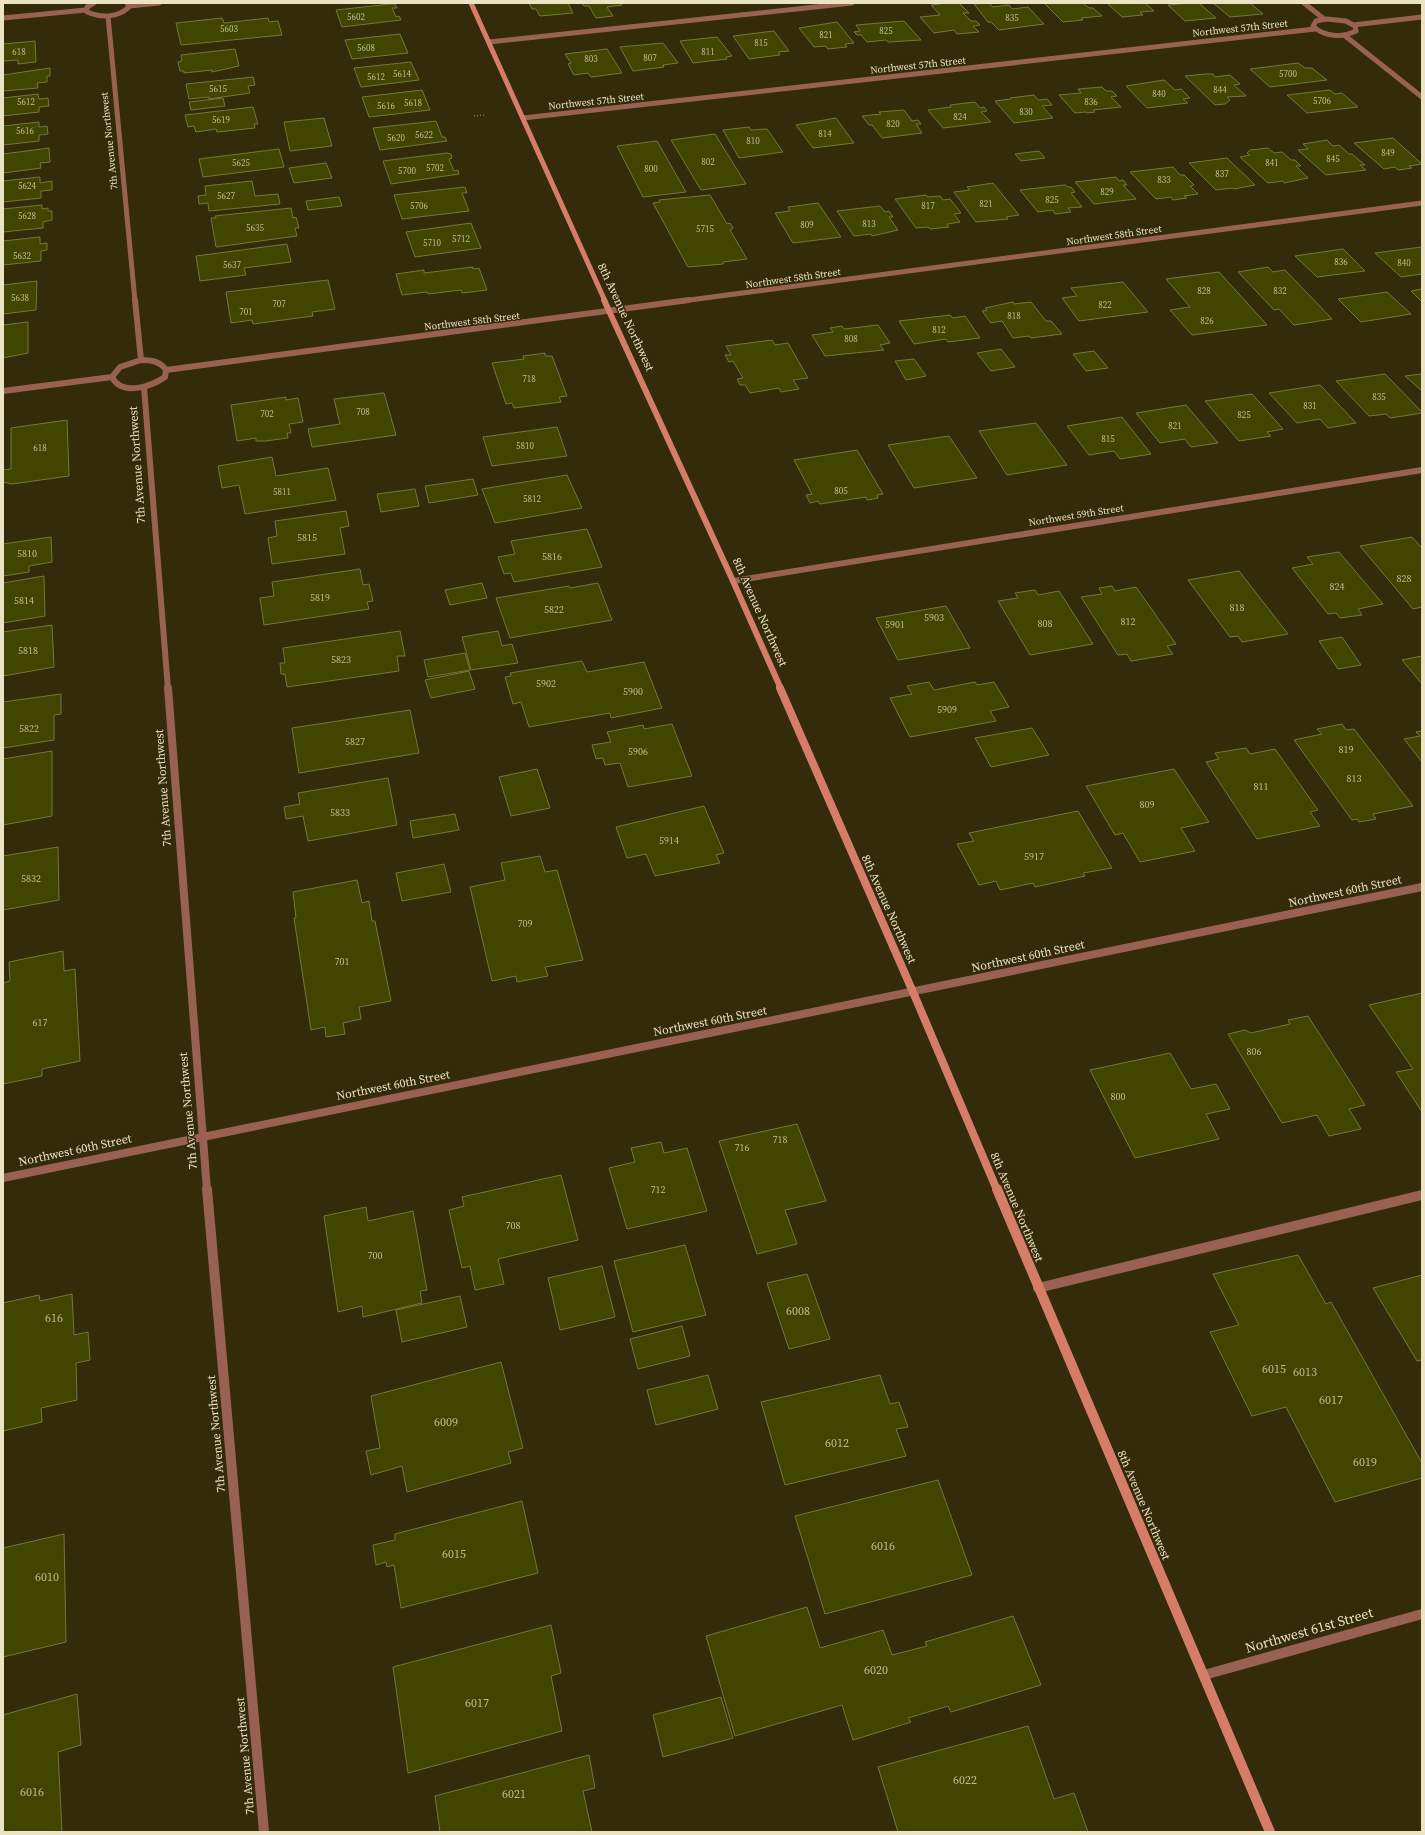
<svg xmlns="http://www.w3.org/2000/svg" width="1425" height="1835" font-family="'Source Serif 4',serif">
<style>
.building{fill:#414500;stroke:#73783c}
.lines{fill:none;stroke-linecap:round;stroke-linejoin:round}
.path{stroke:#867d5d;stroke-width:1.5;stroke-dasharray:1 2;stroke-linecap:butt}
.lane-far1{stroke:#996154;stroke-width:5}
.lane{stroke:#996154;stroke-width:10}
.street-far3{stroke:#996154;stroke-width:5}
.street-far2{stroke:#996154;stroke-width:6}
.street-far1{stroke:#996154;stroke-width:8}
.street{stroke:#996154;stroke-width:10}
.secondary-far3{stroke:#d67d6a;stroke-width:5}
.secondary-far2{stroke:#d67d6a;stroke-width:6}
.secondary-far1{stroke:#d67d6a;stroke-width:8}
.secondary{stroke:#d67d6a;stroke-width:10}
.labels{text-anchor:middle;dominant-baseline:central;stroke-width:3;stroke-linejoin:round;paint-order:stroke}
.far-number-label{font-size:9px;fill:#c1bb93}
.far-street-label{font-size:10px;fill:#ece2c4;stroke:#342b0a}
.number-label{font-size:10px;fill:#c1bb93}
.street-label{font-size:12px;fill:#ece2c4;stroke:#342b0a}
.near-number-label{font-size:12px;fill:#c1bb93}
.near-street-label{font-size:14px;fill:#ece2c4;stroke:#342b0a}
</style>
<rect width="100%" height="100%" fill="#342b0a"/>
<path class="building" d="M529,3H568L573,13L540,16L536,9H532Z
M582,3H621L622,5L607,7L613,16L596,18L589,6H584Z
M948,3H959L969,13H963L971,21H976L980,25L973,26L979,32L957,34L954,30L934,33L920,17L940,15L931,5Z
M989,3L993,7L1009,5L1012,9L1028,7L1044,24L999,30L991,22H988L974,4Z
M1044,3H1083L1089,8H1093L1102,16L1081,18L1083,20L1063,22Z
M1107,3H1145L1154,11L1140,12L1143,15L1122,17Z
M1191,3H1199L1216,18L1185,21L1168,5Z
M1213,3H1250L1263,14L1230,17Z
M391,4H395L397,8H392L396,17L399,16L401,20L342,27L336,10Z
M222,18L224,23L268,18L269,22L278,21L282,35L181,45L176,23Z
M904,21L921,40L888,42L886,40L867,42L861,35H857L854,32L860,31L856,25Z
M837,22L854,43L845,44L847,47L828,49L825,46L814,47L799,28Z
M774,31L789,51L778,52L780,55L749,59L733,36Z
M400,34L408,53L352,59L345,40Z
M717,37L732,56L726,57L727,59L693,63L680,41Z
M35,41L36,62L18,64V60L3,61V44Z
M663,43L678,63L663,65L664,67L633,71L620,47Z
M235,49L239,66L212,72V70L184,73V71H180L178,62L182,61L181,55Z
M607,49L622,73L591,77L588,73L574,75L568,64L571,63L565,54Z
M411,62L419,80L361,87L354,68Z
M1298,63L1305,68H1312L1327,80L1270,87L1250,69Z
M50,68V76H47V82L37,83L38,88L3,91V75Z
M1205,74H1213L1215,77L1230,75L1240,84L1234,85L1246,96L1227,97L1230,100L1225,104L1215,105L1185,76Z
M253,77L255,85L248,86L250,93L209,99V97L189,99L186,84Z
M1164,80L1175,90L1181,89L1190,98L1183,99L1188,103L1147,108L1126,86Z
M1102,87L1106,91H1112L1117,96L1111,97L1121,107L1093,110L1095,112L1087,113L1086,112L1075,113L1059,95L1081,93L1078,89Z
M422,90L430,110L369,117L362,97Z
M1330,90L1335,94L1342,93L1358,107L1307,113L1287,95Z
M38,94L39,99L48,98L49,106L39,107V112L3,116V98Z
M1034,95L1038,100L1047,99L1052,105L1042,106L1053,118L1014,123L995,101L1011,99L1010,98Z
M223,98L225,106L191,110L189,102Z
M975,102L980,108L984,107L987,111L981,112L991,122L943,128L928,110L951,107L950,105Z
M253,107L258,124H254L255,128L217,132L216,129L196,132L194,126L188,127L185,115Z
M904,110L912,121L918,120L921,124H916L922,133L882,138L872,125H869L862,116L881,114L879,112Z
M324,118L332,146L290,151L284,122Z
M836,118L854,143L813,148L796,125Z
M436,121L442,137H445L447,141L380,150L373,128Z
M39,122V127L47,126L48,134L39,135V141L3,145V126Z
M749,127L751,130L767,129L783,152L739,158L723,130Z
M715,134L746,184L701,190L671,140Z
M1393,138L1422,164L1409,166L1412,168L1398,170L1395,167L1384,169L1354,143Z
M1327,140L1333,146L1339,145L1349,154H1352L1365,165H1360L1366,170L1326,175L1298,150L1308,149L1303,144Z
M657,141L686,192L643,197L617,146Z
M49,148L50,162L40,163L41,168L3,173V154Z
M1268,148L1274,153L1282,152L1291,160H1295L1301,166H1296L1308,178L1284,183L1283,181L1268,183L1240,157L1250,155L1247,153L1250,150Z
M279,149L284,167L203,177L199,159Z
M1039,151L1045,158L1021,161L1015,154Z
M447,153L451,154L452,158L449,159L454,171L458,170L459,174L391,184L383,161Z
M1227,158L1255,185L1234,189L1233,188L1216,190L1189,163Z
M326,163L332,178L294,183L289,168Z
M1173,167L1180,175H1184L1194,185L1190,186L1198,194L1184,196L1187,198L1173,200L1171,197L1156,199L1130,172Z
M40,177V183L52,181V190L41,191V198L3,202V181Z
M1116,177L1119,181L1123,180L1127,185H1123L1136,199L1094,204L1075,182Z
M252,181L255,196L278,194L280,204L209,211L208,203L199,204L198,196L206,195L205,186Z
M993,183L1019,215L1006,217L1008,219L976,222L954,192L970,190L967,187Z
M1065,185L1068,187H1071L1075,192L1071,193L1082,207L1068,208L1071,212L1055,214L1053,210L1038,212L1020,190Z
M465,187L467,193H462L469,211L402,219L394,195Z
M710,195L727,224L730,223L733,228L730,230L747,259L723,262V264L688,267L653,203L660,202L659,200Z
M926,195L928,197L940,196L943,200L950,199L961,213L954,214L960,222L947,224L949,227L930,229L928,227L916,228L895,199Z
M339,197L342,206L308,210L306,201Z
M818,203L841,237L793,243L775,213L790,211L788,207Z
M42,205V209L48,208V211H52V220L43,222V228L3,232V209Z
M880,206L885,212L889,211L893,217H889L898,230L872,236L871,234L854,236L837,211Z
M291,208L293,218L296,217L299,228H295L297,236L216,247L211,218H216L215,216Z
M471,223L481,248L415,257L406,232Z
M40,237V244L47,243V250L41,251V261L3,265V241Z
M287,244L291,262L244,268L246,275L200,281L196,256Z
M1422,247V274L1401,277L1375,253Z
M1343,249L1365,271L1317,277L1295,256Z
M473,267V269L479,268L487,290L462,293L461,290L428,294L427,292L402,295L396,274L424,270V273Z
M1268,267L1273,272L1285,270L1332,319L1294,325L1279,309L1274,310L1238,272Z
M1219,272L1267,325L1192,335L1170,310L1190,307L1166,279Z
M328,280L335,309L312,312L313,316L253,324L252,320L231,323L226,292Z
M37,281L36,310L3,314V285Z
M1123,282L1148,312L1079,321L1062,298L1077,296L1071,288Z
M1422,289V302L1411,291Z
M1387,292L1411,314L1361,322L1338,299Z
M1013,302L1014,304L1031,302L1046,321H1051L1062,334L1031,338L1029,336L1013,338L1002,321L991,323L982,311L987,310L985,308Z
M950,315L953,318L965,316L980,338L948,342L946,339L914,344L899,321Z
M28,322V353L3,358V325Z
M878,325L890,343L880,345L884,350L825,356L812,335L833,332L830,328L842,326L844,329Z
M772,340L775,345L788,343L808,378L793,380L799,389L781,392L779,388L750,393L745,385H740L737,379L743,378L733,361L729,362L725,355H731L726,346Z
M1001,349L1015,367L991,371L977,353Z
M1094,351L1108,368L1086,371L1073,354Z
M545,353V356H552L567,396L559,397L561,402L514,408L512,403L506,404L492,363L524,359L523,356Z
M914,359L926,376L906,380L895,361Z
M1385,374L1422,412V413L1390,418L1386,414L1369,416L1336,381Z
M1422,374V391L1405,376Z
M1320,385L1356,423L1328,428L1320,419L1297,423L1269,393Z
M384,393L396,435L312,447L308,429L340,424L334,399Z
M1252,394L1283,429L1267,432L1271,436L1239,441L1205,401Z
M286,397V400L298,398L303,422L289,424L291,433H287L288,438L265,441H256V438L237,441L231,405Z
M1186,405L1218,443L1191,447L1185,439L1160,443L1136,413Z
M1122,417L1151,454L1120,459L1114,451L1089,455L1067,426Z
M67,420L69,476L12,484L3,482V470L11,469V428Z
M1036,423L1067,465L1007,475L979,431Z
M557,427L567,456L492,466L483,437Z
M949,436L977,478L914,488L888,445Z
M857,450L883,494L877,495L878,498L867,500L866,497L820,504L818,501L810,503L806,495L812,494L794,460Z
M272,457L276,476L328,468L336,500L245,514L239,485L222,488L218,466Z
M567,475L582,508L495,523L482,489Z
M473,479L478,495L429,503L425,486Z
M415,489L419,506L381,512L377,494Z
M346,511L349,526L340,528L345,554L272,564L268,538L277,536L275,521Z
M587,529L602,567L514,582L511,573L504,574L498,557L515,554L511,541Z
M51,537L52,562L29,566V572L3,576V544Z
M1412,537L1422,548V607L1413,609L1360,546Z
M1339,552L1383,604L1358,609L1362,615L1340,618L1336,613L1328,614L1292,568L1313,564L1307,557Z
M360,569L363,585L369,584L373,601L367,602L369,609L264,625L260,598L274,596L272,582Z
M1239,571L1288,634L1242,642L1238,636L1230,637L1188,580Z
M44,576L45,616L3,623V583Z
M482,583L487,598L450,605L445,590Z
M598,583L612,620L510,638L496,598L569,586L570,588Z
M1112,586L1115,591L1136,587L1176,644L1167,646L1173,654L1131,661L1127,654L1118,655L1081,597L1102,594L1099,588Z
M1035,590L1038,595L1059,591L1093,644L1030,655L998,601L1018,598L1015,593Z
M946,606L970,648L898,660L876,618Z
M52,625L54,667L3,676V632Z
M400,631L405,656H397L399,671L287,687L285,674H281L280,663H285L283,648Z
M498,631L502,646L512,644L518,663L471,670L462,637Z
M1342,637L1361,665L1338,669L1319,641Z
M465,653L470,670L428,677L424,660Z
M1422,656V684L1402,660Z
M582,661L587,672L644,662L662,708L611,718L610,713L529,727L521,702L513,704L505,677L511,676L510,673Z
M469,671L475,689L431,698L425,680Z
M929,682L934,690L975,682L977,685L994,682L1009,707L990,711L996,721L910,737L890,698L912,694L907,686Z
M61,694V714L54,715V740L3,748V702Z
M410,710L419,753L299,773L292,728Z
M672,724L692,776L628,787L620,763L605,765L603,758L596,759L592,745L611,742L607,732L643,725L644,729Z
M1342,724L1346,730L1354,729L1413,806L1373,814L1376,819L1359,822L1357,819L1352,820L1294,740L1322,734L1317,729Z
M1032,728L1049,755L991,767L975,738Z
M1422,731V762L1404,739L1420,736L1416,732Z
M1246,748L1250,754L1275,749L1318,810L1310,812L1320,826L1257,839L1206,762L1219,759L1215,753Z
M52,751V816L3,825V759Z
M537,769L550,808L511,816L499,777Z
M1174,769L1209,822L1181,828L1195,851L1140,862L1123,833L1115,835L1086,786Z
M388,778L397,825L308,841L303,816L286,819L284,807L300,804L298,793Z
M704,806L724,853L716,855L720,863L655,876L646,854L627,858L616,827Z
M1078,811L1112,868L1083,873L1085,876L1035,887L1033,883L1000,890L996,881L979,885L957,844L974,841L969,833Z
M455,814L459,830L413,838L410,821Z
M58,847L59,900L3,910V856Z
M540,856L545,872L557,870L583,960L545,967L548,976L517,982L516,976L492,981L470,887L505,880L501,863Z
M444,864L451,892L402,901L396,873Z
M357,880L362,903L369,901L372,921H375L391,1001L359,1007L361,1019L343,1023L345,1034L326,1037L325,1027L311,1030L294,918H296L293,892Z
M63,951L64,971L75,969L80,1061L42,1069V1076L3,1084V983L10,981L9,962Z
M1422,993V1112L1396,1072L1413,1069L1369,1005Z
M1308,1016L1365,1105L1349,1109L1361,1129L1329,1136L1317,1115L1282,1123L1228,1034L1245,1030L1251,1033L1290,1024L1288,1020Z
M1170,1053L1191,1089L1216,1084L1230,1109L1206,1114L1219,1139L1135,1158L1090,1070Z
M797,1124L826,1201L785,1210L797,1244L757,1254L719,1141Z
M661,1142L664,1153L687,1148L707,1211L627,1229L609,1168L635,1162L631,1148Z
M561,1175L578,1240L498,1259L504,1284L475,1290L470,1266L462,1268L449,1210L464,1206L462,1197Z
M366,1207L368,1221L413,1211L427,1290L420,1291L422,1303L363,1317L362,1306L338,1312L324,1216Z
M685,1245L706,1315L633,1332L614,1261Z
M1298,1255L1326,1304L1331,1302L1422,1463V1478L1335,1502L1286,1407L1252,1416L1210,1332L1239,1325L1213,1274Z
M602,1266L615,1317L560,1330L548,1278Z
M807,1274L830,1339L789,1349L767,1283Z
M1422,1275V1360L1417,1361L1373,1288Z
M72,1294L74,1335L88,1332L90,1360L76,1363L77,1400L41,1408L42,1422L3,1431V1303L39,1295L40,1301Z
M460,1296L467,1327L402,1342L396,1310Z
M682,1326L690,1356L638,1369L630,1339Z
M501,1362L523,1448L508,1452L511,1463L407,1492L402,1466L371,1475L366,1451L380,1448L371,1396Z
M708,1375L718,1409L656,1425L647,1390Z
M880,1375L890,1404L899,1402L908,1427L896,1429L906,1456L785,1485L761,1402Z
M938,1480L972,1575L825,1614L795,1516Z
M522,1501L538,1573L401,1608L394,1565L387,1567L386,1562L376,1565L373,1545L395,1540V1534Z
M64,1534L66,1642L3,1657V1548Z
M807,1607L820,1648L883,1630L892,1655L927,1646L925,1642L1013,1616L1041,1685L951,1712L948,1706L908,1718L911,1722L853,1740L842,1705L735,1736L706,1636Z
M551,1625L561,1673L551,1676L562,1731L408,1773L393,1667Z
M77,1694L81,1745L58,1752L62,1832H3V1715Z
M721,1697L733,1738L663,1757L653,1715Z
M1028,1726L1054,1799L1074,1793L1088,1832H898L878,1767Z
M589,1755L595,1788L583,1791L592,1832H440L435,1796Z"/>
<g class="lines">
<path class="path" d="M474,116L484,115"/>
<path class="lane-far1" d="M489,42L852,3"/>
<path class="lane" d="M1038,1288L1422,1195"/>
<path class="street-far3" d="M94,3L87,7V12C101,18 118,18 129,7L127,3
M1304,3L1324,19
M129,6L159,3
M108,16L135,301
M3,18L86,10
M1327,19L1346,21L1355,26L1356,31C1342,38 1324,37 1313,26L1316,21Z
M1353,25L1422,17
M1344,35L1422,97
M523,118L1315,29
M682,301L1422,203"/>
<path class="street-far2" d="M135,300L141,360
M141,360C151,360 160,361 166,370L165,377C152,386 122,397 112,377L120,367Z
M166,370L689,300
M144,387L168,689
M3,391L112,377
M733,581L1422,470"/>
<path class="street-far1" d="M168,688L207,1190
M3,1178L1422,887"/>
<path class="street" d="M207,1189L264,1832
M1204,1675L1422,1614"/>
<path class="secondary-far3" d="M471,3L605,301"/>
<path class="secondary-far2" d="M604,300L733,581L781,689"/>
<path class="secondary-far1" d="M780,688L913,992L997,1190"/>
<path class="secondary" d="M997,1189L1270,1832"/>
</g>
<g class="labels">
<g class="far-number-label">
<text x="356" y="17">5602</text>
<text x="1012" y="18">835</text>
<text x="229" y="29">5603</text>
<text x="886" y="31">825</text>
<text x="826" y="35">821</text>
<text x="761" y="43">815</text>
<text x="366" y="48">5608</text>
<text x="19" y="52">618</text>
<text x="708" y="52">811</text>
<text x="650" y="58">807</text>
<text x="591" y="59">803</text>
<text x="402" y="74">5614</text>
<text x="1288" y="74">5700</text>
<text x="376" y="77">5612</text>
<text x="218" y="89">5615</text>
<text x="1220" y="90">844</text>
<text x="1159" y="94">840</text>
<text x="1322" y="101">5706</text>
<text x="26" y="102">5612</text>
<text x="1091" y="102">836</text>
<text x="413" y="103">5618</text>
<text x="386" y="106">5616</text>
<text x="1026" y="112">830</text>
<text x="960" y="117">824</text>
<text x="221" y="120">5619</text>
<text x="893" y="124">820</text>
<text x="25" y="131">5616</text>
<text x="825" y="134">814</text>
<text x="424" y="135">5622</text>
<text x="396" y="138">5620</text>
<text x="753" y="141">810</text>
<text x="1388" y="153">849</text>
<text x="1333" y="159">845</text>
<text x="708" y="162">802</text>
<text x="241" y="163">5625</text>
<text x="1272" y="163">841</text>
<text x="435" y="168">5702</text>
<text x="651" y="169">800</text>
<text x="407" y="171">5700</text>
<text x="1222" y="174">837</text>
<text x="1164" y="180">833</text>
<text x="27" y="186">5624</text>
<text x="1107" y="192">829</text>
<text x="226" y="196">5627</text>
<text x="1052" y="200">825</text>
<text x="986" y="204">821</text>
<text x="419" y="206">5706</text>
<text x="928" y="206">817</text>
<text x="27" y="216">5628</text>
<text x="869" y="224">813</text>
<text x="807" y="225">809</text>
<text x="255" y="228">5635</text>
<text x="705" y="229">5715</text>
<text x="461" y="239">5712</text>
<text x="432" y="243">5710</text>
<text x="22" y="256">5632</text>
<text x="1341" y="262">836</text>
<text x="1404" y="263">840</text>
<text x="232" y="265">5637</text>
<text x="1204" y="291">828</text>
<text x="1280" y="291">832</text>
<text x="20" y="298">5638</text>
<text x="279" y="304">707</text>
<text x="1105" y="305">822</text>
<text x="246" y="312">701</text>
<text x="1014" y="316">818</text>
<text x="1207" y="321">826</text>
<text x="939" y="330">812</text>
<text x="851" y="339">808</text>
<text x="529" y="379">718</text>
<text x="1379" y="397">835</text>
<text x="1310" y="406">831</text>
<text x="363" y="412">708</text>
<text x="267" y="414">702</text>
<text x="1244" y="415">825</text>
<text x="1175" y="426">821</text>
<text x="1108" y="439">815</text>
<text x="525" y="446">5810</text>
<text x="40" y="448">618</text>
<text x="841" y="491">805</text>
<text x="282" y="492">5811</text>
<text x="532" y="499">5812</text>
</g>
<g class="far-street-label">
<text transform="translate(1240 28) rotate(-6)">Northwest 57th Street</text>
<text transform="translate(918 65) rotate(-6)">Northwest 57th Street</text>
<text transform="translate(596 101) rotate(-6)">Northwest 57th Street</text>
<text transform="translate(109 141) rotate(-96)">7th Avenue Northwest</text>
<text transform="translate(1114 235) rotate(-8)">Northwest 58th Street</text>
<text transform="translate(793 278) rotate(-8)">Northwest 58th Street</text>
<text transform="translate(472 321) rotate(-7)">Northwest 58th Street</text>
<text transform="translate(1076 515) rotate(-9)">Northwest 59th Street</text>
</g>
<g class="number-label">
<text x="307" y="537">5815</text>
<text x="27" y="553">5810</text>
<text x="552" y="556">5816</text>
<text x="1404" y="578">828</text>
<text x="1337" y="586">824</text>
<text x="320" y="597">5819</text>
<text x="24" y="600">5814</text>
<text x="1237" y="607">818</text>
<text x="554" y="609">5822</text>
<text x="934" y="617">5903</text>
<text x="1128" y="621">812</text>
<text x="1045" y="623">808</text>
<text x="895" y="624">5901</text>
<text x="28" y="650">5818</text>
<text x="341" y="659">5823</text>
<text x="546" y="683">5902</text>
<text x="633" y="691">5900</text>
<text x="947" y="709">5909</text>
<text x="29" y="728">5822</text>
<text x="355" y="741">5827</text>
<text x="1346" y="749">819</text>
<text x="638" y="751">5906</text>
<text x="1354" y="778">813</text>
<text x="1261" y="786">811</text>
<text x="1147" y="804">809</text>
<text x="340" y="812">5833</text>
<text x="669" y="840">5914</text>
<text x="1034" y="856">5917</text>
<text x="31" y="878">5832</text>
<text x="525" y="923">709</text>
<text x="342" y="961">701</text>
<text x="40" y="1022">617</text>
<text x="1254" y="1051">806</text>
<text x="1118" y="1096">800</text>
<text x="780" y="1139">718</text>
<text x="742" y="1147">716</text>
<text x="658" y="1189">712</text>
<text x="513" y="1225">708</text>
<text x="375" y="1255">700</text>
</g>
<g class="street-label">
<text transform="translate(626 317) rotate(65)">8th Avenue Northwest</text>
<text transform="translate(137 465) rotate(-94)">7th Avenue Northwest</text>
<text transform="translate(760 612) rotate(66)">8th Avenue Northwest</text>
<text transform="translate(163 788) rotate(-94)">7th Avenue Northwest</text>
<text transform="translate(1345 891) rotate(-12)">Northwest 60th Street</text>
<text transform="translate(889 909) rotate(66)">8th Avenue Northwest</text>
<text transform="translate(1028 956) rotate(-12)">Northwest 60th Street</text>
<text transform="translate(710 1021) rotate(-11)">Northwest 60th Street</text>
<text transform="translate(393 1085) rotate(-11)">Northwest 60th Street</text>
<text transform="translate(188 1111) rotate(-95)">7th Avenue Northwest</text>
<text transform="translate(75 1150) rotate(-12)">Northwest 60th Street</text>
<text transform="translate(1017 1207) rotate(67)">8th Avenue Northwest</text>
<text transform="translate(216 1434) rotate(-95)">7th Avenue Northwest</text>
<text transform="translate(1144 1505) rotate(67)">8th Avenue Northwest</text>
<text transform="translate(245 1756) rotate(-95)">7th Avenue Northwest</text>
</g>
<g class="near-number-label">
<text x="798" y="1311">6008</text>
<text x="54" y="1318">616</text>
<text x="1274" y="1369">6015</text>
<text x="1305" y="1372">6013</text>
<text x="1331" y="1400">6017</text>
<text x="446" y="1422">6009</text>
<text x="837" y="1443">6012</text>
<text x="1365" y="1462">6019</text>
<text x="883" y="1546">6016</text>
<text x="454" y="1554">6015</text>
<text x="47" y="1577">6010</text>
<text x="876" y="1670">6020</text>
<text x="477" y="1703">6017</text>
<text x="965" y="1780">6022</text>
<text x="32" y="1792">6016</text>
<text x="514" y="1794">6021</text>
</g>
<g class="near-street-label">
<text transform="translate(1309 1630) rotate(-16)">Northwest 61st Street</text>
</g>
</g>
<rect width="1425" height="1835" fill="none" stroke="#ece2c4" stroke-width="8"/>
</svg>
